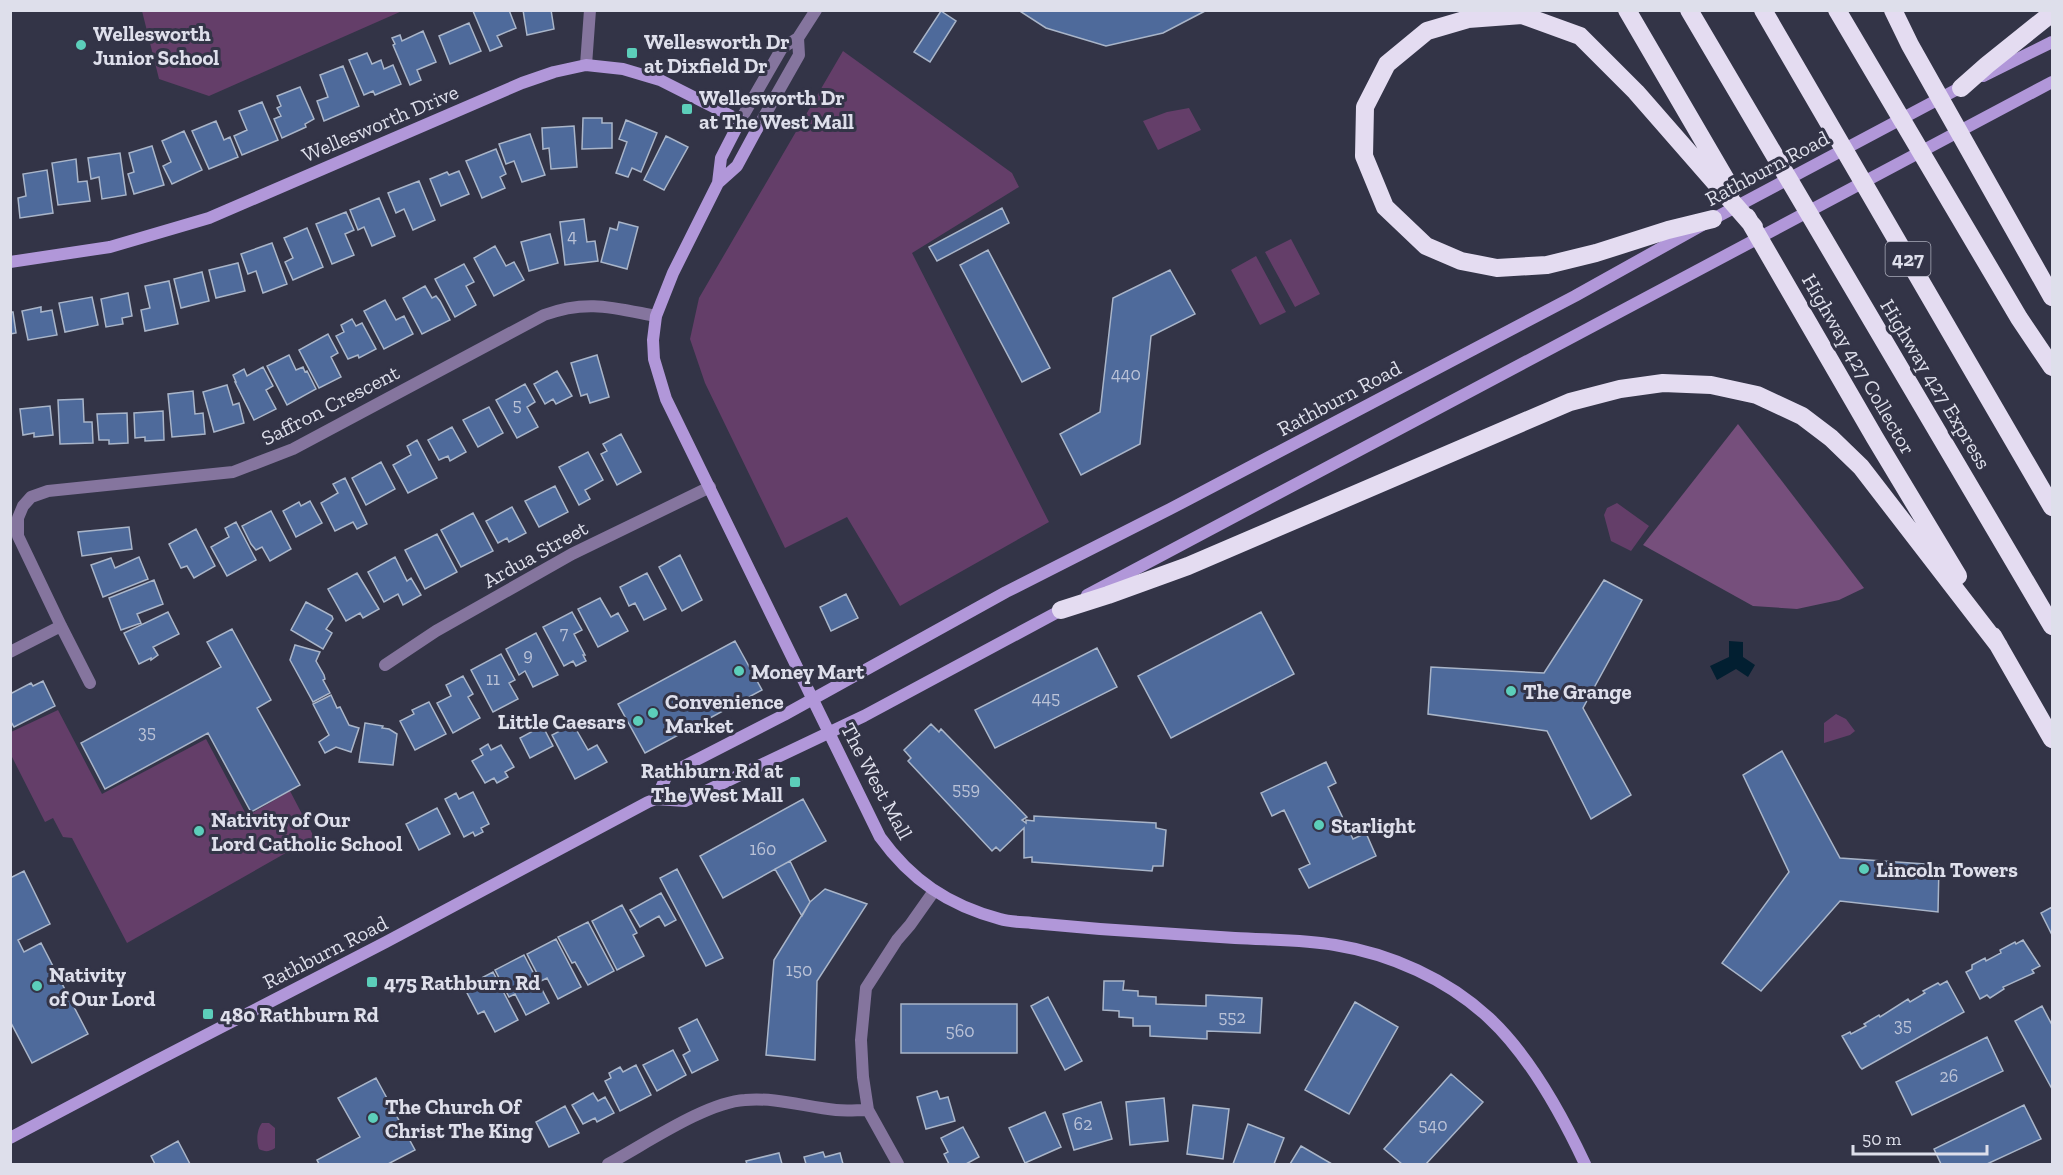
<svg xmlns="http://www.w3.org/2000/svg" width="2063" height="1175" font-family="'Zilla Slab',serif">
<style>
.green{fill:#643e69}
.forest{fill:#764f7c}
.water{fill:#021f31}
.building{fill:#4e6a9b;stroke:#a9b5c9;stroke-width:1.5}
.lines{fill:none;stroke-linecap:round;stroke-linejoin:round}
.street{stroke:#85759e;stroke-width:12}
.secondary{stroke:#b197d9;stroke-width:12}
.highway{stroke:#e4dcf1;stroke-width:18}
.poi-dot{fill:#5cceba;stroke:#333447;stroke-width:2}
.labels{text-anchor:middle;dominant-baseline:central;stroke-width:6;stroke-linejoin:round;paint-order:stroke}
.number-label{font-size:18px;fill:#bac2d7}
.shield{fill:#333447;stroke:#abacba;stroke-width:1.5}
.shield-label{font-size:20px;font-weight:bold;fill:#dedfeb}
.poi-label{font-size:21px;font-weight:bold;fill:#dedfeb;stroke:#333447;text-anchor:start}
.street-label{font-size:21px;fill:#dedfeb;stroke:#333447}
</style>
<rect width="100%" height="100%" fill="#333447"/>
<path class="green" d="M142,11V10L402,11L209,96L159,79Z
M843,51L1012,173L1019,187L912,253L1049,522L900,606L847,517L785,548L705,383L690,339L699,298Z
M1189,108L1201,130L1158,150L1143,121L1167,112Z
M1291,239L1320,294L1295,307L1265,252Z
M1256,256L1286,312L1260,325L1231,270Z
M1617,503L1649,526L1631,551L1611,541L1604,515L1607,508Z
M58,710L102,794L206,739L247,816L290,791L314,837L127,943L72,838L63,837L53,818L45,822L11,755V732Z
M1836,714L1846,719L1855,731L1850,735L1824,743V723Z
M262,1123H269L275,1128V1148C269,1152 265,1152 259,1149C256,1141 257,1129 262,1123Z"/>
<path class="forest" d="M1738,424L1864,588L1839,600L1797,609L1753,606L1643,545Z"/>
<path class="water" d="M1729,641L1743,642V657L1755,665L1748,677L1736,669L1717,680L1710,666L1729,657Z"/>
<path class="building" d="M509,10L516,28L497,36L502,46L490,51L473,11Z
M523,10H551L554,29L527,35Z
M1018,10H1207L1163,33L1106,46L1046,28Z
M941,11L956,21L930,62L914,52Z
M469,23L481,51L450,64L439,36Z
M423,31L436,62L417,70L421,80L410,85L393,45L395,44L392,38L400,35L402,41Z
M367,53L372,64L381,60L384,69L393,65L401,84L375,95L373,91L364,95L349,60Z
M343,66L359,106L324,121L317,101L328,97L320,75Z
M300,87L314,119L305,124L306,127L282,138L274,119L281,116L277,108L281,106L277,96Z
M262,102L278,140L242,155L234,136L247,130L239,111Z
M583,118H602V123H612V148L582,149Z
M626,120L657,133L641,172L632,168L628,177L616,173L627,142L619,139Z
M216,121L224,140L230,137L238,157L209,169L192,131Z
M574,126L577,167L551,169L549,148L543,149L542,128Z
M184,131L202,170L172,184L163,166L171,162L162,141Z
M530,134L545,175L522,182L514,161L506,164L499,144Z
M666,136L688,147L664,190L644,180Z
M152,146L164,185L134,194L128,174L134,172L129,153Z
M496,149L506,174L500,177L505,188L482,198L466,161Z
M120,153L126,195L102,199L99,177L91,179L88,158Z
M76,159L78,182L87,181L90,201L58,205L52,163Z
M47,170L53,213L20,218L18,198L26,196L23,174Z
M459,171L469,194L441,206L430,179L447,172L449,175Z
M419,181L435,220L413,230L404,209L396,213L388,193Z
M379,198L395,236L372,246L364,227L358,230L350,210Z
M1002,208L1009,223L937,261L929,247Z
M346,212L354,230L345,234L354,255L332,264L316,224Z
M584,219L587,242L595,241L598,261L565,265L560,222Z
M619,222L638,227L627,269L601,262L610,228L617,230Z
M307,228L323,267L293,280L285,262L293,258L284,238Z
M550,234L558,263L529,271L521,242Z
M272,243L287,284L263,293L256,271L248,274L241,254Z
M495,246L506,266L514,262L524,280L494,296L474,258Z
M988,250L1050,368L1022,382L960,265Z
M238,263L245,291L216,298L209,270Z
M464,264L474,282L466,286L476,305L455,317L435,279Z
M1170,270L1195,314L1151,336L1140,444L1081,475L1060,434L1100,412L1113,298Z
M202,272L209,301L181,308L174,279Z
M169,281L178,324L145,331L141,310L150,308L145,286Z
M425,286L432,298L436,296L440,301L450,320L422,334L403,298Z
M128,293L132,316L122,318L123,324L106,327L101,299Z
M92,297L98,325L65,332L59,303Z
M385,300L396,320L404,316L413,334L384,349L364,311Z
M41,307V312L52,310L57,335L28,340L22,311Z
M10,312H13L16,333L10,334Z
M352,319L356,326L362,323L376,349L359,358L358,355L348,359L336,336L344,332L341,325Z
M328,334L338,353L331,357L341,377L319,388L299,350Z
M289,355L296,370L303,367L305,372L307,371L316,389L287,405L267,366Z
M597,355L609,397L590,403L587,394L581,396L571,363Z
M263,367L273,386L266,390L276,409L254,420L235,382H236L233,375L244,369L247,376Z
M557,371L572,396L556,404L553,399L545,404L534,384Z
M525,384L535,402L527,407L538,427L517,438L496,400Z
M227,385L233,405L239,403L244,423L214,432L203,392Z
M193,391L195,414L203,413L205,434L172,437L168,394Z
M83,399L84,422H92L93,443L60,444L58,400Z
M50,406L53,435L34,437V433L23,435L20,409Z
M489,407L503,433L478,447L463,420Z
M163,411L164,440L145,441V437L135,438L134,413Z
M127,413L128,443L109,444V440H99L97,414Z
M452,427L466,452L450,461L448,456L439,460L428,440Z
M621,434L641,472L617,485L601,454L607,451L603,444Z
M417,440L437,478L408,493L393,465L411,455L407,446Z
M588,452L603,480L585,490L590,499L579,505L559,467Z
M381,462L395,489L366,505L352,478Z
M345,478L367,524L357,529L353,522L335,531L321,503L338,493L333,484Z
M555,486L568,512L539,527L525,501Z
M310,501L322,523L296,537L283,511L299,502L301,506Z
M512,507L526,533L509,542L507,538L498,543L486,521Z
M271,511L291,549L270,561L262,547L256,550L251,544L242,526Z
M473,513L493,551L461,567L441,530Z
M236,522L256,560L227,576L211,547L229,537L225,528Z
M129,527L132,549L82,556L78,532Z
M196,529L215,566L194,578L187,566L181,568L169,544Z
M437,534L457,572L425,589L405,550Z
M680,555L702,600L682,611L659,567Z
M139,557L148,579L103,597L91,565L111,558L115,568Z
M395,557L407,581L411,578L421,595L403,605L398,594L384,602L368,572Z
M357,573L379,609L363,618L360,613L346,621L328,589Z
M647,573L666,609L644,620L635,603L629,606L620,587Z
M154,580L163,604L137,614L141,623L121,630L109,598Z
M1604,580L1642,600L1583,708L1631,795L1591,819L1547,731L1428,714L1431,667L1544,673Z
M846,594L858,618L831,631L820,607Z
M600,598L611,617L618,613L628,631L598,647L578,609Z
M306,602L332,616L333,619L326,629L332,633L323,649L291,630Z
M168,612L179,634L153,647L158,655L151,660V658L139,664L124,633Z
M572,612L582,630L574,634L585,655H583L586,661L576,666L573,661L564,666L543,627Z
M1261,612L1294,674L1171,738L1138,676Z
M232,629L271,700L257,708L300,785L251,812L208,733L105,789L81,743L221,667L207,642Z
M536,633L558,675L533,687L525,671L519,675L506,649Z
M735,641L762,690L645,753L618,704Z
M295,645L320,652L316,661L324,675L325,679L323,680L330,693L313,702L290,660Z
M1097,648L1117,687L995,748L975,710Z
M501,654L515,680L509,683L518,699L493,712L471,670Z
M463,676L473,694L468,697L480,718L453,733L437,703L451,696L446,685Z
M43,681L55,706L14,727L10,720V694L31,683L33,686Z
M331,695L337,708L340,707L349,725L359,728L351,752L336,747L325,753L319,742L329,735L313,704Z
M429,702L446,734L415,750L400,721L414,714L412,710Z
M539,719L553,746L530,758L520,738L535,730L532,723Z
M365,723L383,726L382,728L389,729L397,734L393,765L359,762Z
M573,724L588,750L597,745L607,762L575,779L552,735Z
M931,724L939,732L941,729L1027,817L1022,820L1026,823V820L1034,821V816L1156,823V828L1166,830L1163,866H1153L1152,871L1032,862V857L1024,858V828L1000,851L996,847L992,851L908,761L911,758L904,750Z
M488,744L491,750L501,745L514,767L505,772L508,777L497,783L494,778L485,783L472,761L483,755L480,749Z
M1782,751L1840,858L1939,865L1938,912L1840,901L1761,991L1722,963L1789,872L1743,775Z
M1326,762L1336,783L1328,787L1353,839L1366,833L1376,856L1309,888L1299,869L1310,864L1284,810L1272,816L1261,793Z
M473,792L489,824L481,828L483,832L475,836L473,832L464,837L445,799L456,793L459,799Z
M803,799L826,841L723,898L700,856Z
M437,808L450,834L419,850L406,824Z
M790,861L810,902L802,916L775,869Z
M677,869L723,958L706,966L660,878Z
M24,871L50,924L18,940L24,952L41,943L88,1034L32,1063L10,1021V878Z
M825,889L867,904L817,981L815,1060L766,1055L774,960L810,902Z
M661,893L676,920L665,926L659,916L640,927L630,910Z
M622,905L637,933L633,935L644,956L617,970L592,921Z
M2052,907V935L2041,913Z
M588,922L614,971L588,985L575,962L572,963L558,937Z
M556,939L581,987L558,999L547,978L541,981L527,954Z
M2023,940L2040,966L2032,970L2034,973L2003,987L2004,989L1990,998L1987,995L1980,999L1966,972L1972,969V965L1985,958L1986,961L2001,953L2000,950L2015,942L2016,944Z
M524,955L549,1003L526,1015L515,994L509,997L495,970Z
M493,972L518,1020L495,1032L484,1011L478,1014L464,987Z
M1104,981H1124L1123,990L1138,991V996L1156,997V1004L1206,1006V995L1262,998L1260,1033L1207,1031V1039L1150,1036V1026H1133V1018L1119,1017V1011L1103,1010Z
M1947,981L1964,1012L1862,1069L1860,1067L1842,1036L1850,1032L1851,1034L1866,1026L1864,1024L1879,1015L1880,1017L1908,999L1910,1002L1925,993L1923,991L1938,983L1940,985Z
M1048,997L1082,1061L1065,1070L1031,1006Z
M1355,1002L1398,1027L1349,1114L1305,1090Z
M901,1004H1017V1053H901Z
M2042,1006L2052,1025V1089L2015,1021Z
M697,1019L718,1060L692,1073L683,1055L690,1051L679,1028Z
M1987,1037L2003,1071L1912,1115L1896,1082Z
M673,1050L686,1075L657,1091L643,1065Z
M636,1065L651,1095L620,1111L605,1081L611,1078L609,1073L620,1067L623,1072Z
M1451,1074L1483,1102L1426,1164H1402L1384,1149Z
M376,1078L415,1150L388,1164H319L317,1160L360,1137L338,1098Z
M937,1091L940,1099L948,1097L955,1121L926,1129L917,1097Z
M593,1093L598,1101L605,1097L614,1113L597,1122L595,1118L583,1124L572,1105Z
M1164,1098L1168,1141L1130,1145L1126,1102Z
M1101,1102L1112,1139L1074,1150L1063,1114Z
M1193,1105L1229,1109L1223,1159L1187,1154Z
M2024,1105L2041,1139L1987,1164H1941L1934,1149Z
M565,1106L579,1133L549,1147L536,1122Z
M1045,1112L1061,1147L1025,1163L1009,1128Z
M1248,1124L1284,1138L1274,1164H1233Z
M963,1127L979,1157L966,1164H949L944,1154L948,1152L941,1138Z
M178,1141L190,1164H155L151,1156Z
M1301,1146L1332,1164H1290Z
M823,1152L825,1157L840,1153L843,1164H806L804,1157Z
M779,1153L782,1164H747L746,1161Z"/>
<g class="lines">
<path class="street" d="M586,65L590,10
M740,121L782,48L798,38L816,10
M757,129L799,55L798,38
M10,652L61,626
M385,665L436,631L572,554L710,487
M90,683L61,626L18,536V518L23,506L31,497L48,491L233,472L293,449L544,315C587,299 614,308 656,316
M608,1164C644,1145 706,1102 745,1100C775,1097 806,1107 836,1110C847,1111 857,1110 868,1110
M898,1164L868,1110L863,1077L861,1040L866,988L897,940L910,925L934,891"/>
<path class="secondary" d="M1983,76L2052,42
M740,121L721,158L718,183L673,273L656,316L653,340L654,359L666,399L880,837C911,880 948,905 1000,919C1010,922 1022,922 1032,923C1054,925 1077,927 1100,929C1145,932 1190,935 1235,938C1268,940 1302,939 1335,945C1391,954 1447,979 1489,1018C1529,1055 1562,1115 1585,1164
M10,262L110,247L209,218L522,83L554,72L586,65L623,69L660,80L757,129L737,166L718,183
M1087,595L2052,82
M656,799L667,775L784,715L1006,592L1170,509L1575,296L1713,219L1967,84
M10,1138L148,1065L386,942L648,802L656,799L685,801L864,716L1067,607"/>
<path class="highway" d="M1627,10L1732,190
M1689,10L2052,626
M1763,10L2052,507
M1837,10L2019,318L2052,367
M1893,10L1910,45L2052,297
M1961,88L1987,65L2052,13
M1747,217L1875,438L1958,576
M1713,219L1668,230L1596,253L1547,265L1497,268L1461,261L1426,246L1385,207L1364,156L1365,107L1387,64L1427,31L1468,19L1522,15L1580,36L1636,92L1754,227
M1061,610L1108,595L1188,566L1570,402L1620,389L1663,383L1711,385L1757,395L1802,416L1831,438L1861,467L1999,646
M1993,636L2052,739"/>
</g>
<g class="poi-dot">
<circle cx="81" cy="45" r="6"/>
<rect x="626" y="47" width="12" height="12" rx="3"/>
<rect x="681" y="103" width="12" height="12" rx="3"/>
<circle cx="739" cy="671" r="6"/>
<circle cx="1511" cy="691" r="6"/>
<circle cx="653" cy="713" r="6"/>
<circle cx="638" cy="721" r="6"/>
<rect x="789" y="776" width="12" height="12" rx="3"/>
<circle cx="1319" cy="825" r="6"/>
<circle cx="199" cy="831" r="6"/>
<circle cx="1864" cy="869" r="6"/>
<rect x="366" y="976" width="12" height="12" rx="3"/>
<circle cx="37" cy="986" r="6"/>
<rect x="202" y="1008" width="12" height="12" rx="3"/>
<circle cx="373" cy="1118" r="6"/>
</g>
<g class="labels">
<g class="number-label">
<text x="572" y="236">4</text>
<text x="1126" y="374">440</text>
<text x="517" y="405">5</text>
<text x="564" y="633">7</text>
<text x="528" y="655">9</text>
<text x="493" y="679">11</text>
<text x="1046" y="698">445</text>
<text x="147" y="732">35</text>
<text x="966" y="789">559</text>
<text x="763" y="849">160</text>
<text x="799" y="970">150</text>
<text x="1232" y="1017">552</text>
<text x="1903" y="1025">35</text>
<text x="960" y="1031">560</text>
<text x="1949" y="1076">26</text>
<text x="1083" y="1124">62</text>
<text x="1433" y="1125">540</text>
</g>
<rect class="shield" x="1885.5" y="242" width="45" height="34" rx="4.5"/>
<g class="shield-label">
<text x="1908" y="259">427</text>
</g>
<g class="poi-label">
<text x="93" y="33">Wellesworth<tspan x="93" dy="24">Junior School</tspan></text>
<text x="644" y="41">Wellesworth Dr<tspan x="644" dy="24">at Dixfield Dr</tspan></text>
<text x="699" y="97">Wellesworth Dr<tspan x="699" dy="24">at The West Mall</tspan></text>
<text x="751" y="671">Money Mart</text>
<text x="1523" y="691">The Grange</text>
<text x="665" y="701">Convenience<tspan x="665" dy="24">Market</tspan></text>
<text x="626" y="721" text-anchor="end">Little Caesars</text>
<text x="783" y="770" text-anchor="end">Rathburn Rd at<tspan x="783" dy="24">The West Mall</tspan></text>
<text x="211" y="819">Nativity of Our<tspan x="211" dy="24">Lord Catholic School</tspan></text>
<text x="1331" y="825">Starlight</text>
<text x="1876" y="869">Lincoln Towers</text>
<text x="49" y="974">Nativity<tspan x="49" dy="24">of Our Lord</tspan></text>
<text x="384" y="982">475 Rathburn Rd</text>
<text x="220" y="1014">480 Rathburn Rd</text>
<text x="385" y="1106">The Church Of<tspan x="385" dy="24">Christ The King</tspan></text>
</g>
<g class="street-label">
<text transform="translate(380 123) rotate(-23)">Wellesworth Drive</text>
<text transform="translate(1767 168) rotate(-28)">Rathburn Road</text>
<text transform="translate(1859 364) rotate(60)">Highway 427 Collector</text>
<text transform="translate(1936 384) rotate(59)">Highway 427 Express</text>
<text transform="translate(1339 398) rotate(-28)">Rathburn Road</text>
<text transform="translate(330 405) rotate(-27)">Saffron Crescent</text>
<text transform="translate(535 554) rotate(-29)">Ardua Street</text>
<text transform="translate(877 781) rotate(62)">The West Mall</text>
<text transform="translate(325 952) rotate(-27)">Rathburn Road</text>
</g>
</g>
<rect width="2063" height="1175" fill="none" stroke="#dedfeb" stroke-width="24"/>
<path d="M1853 1145v9h134v-9" fill="none" stroke="#dedfeb" stroke-width="3"/>
<text x="1862" y="1145" font-size="18" fill="#dedfeb" stroke="#333447" stroke-width="4.5" paint-order="stroke">50 m</text>
</svg>
